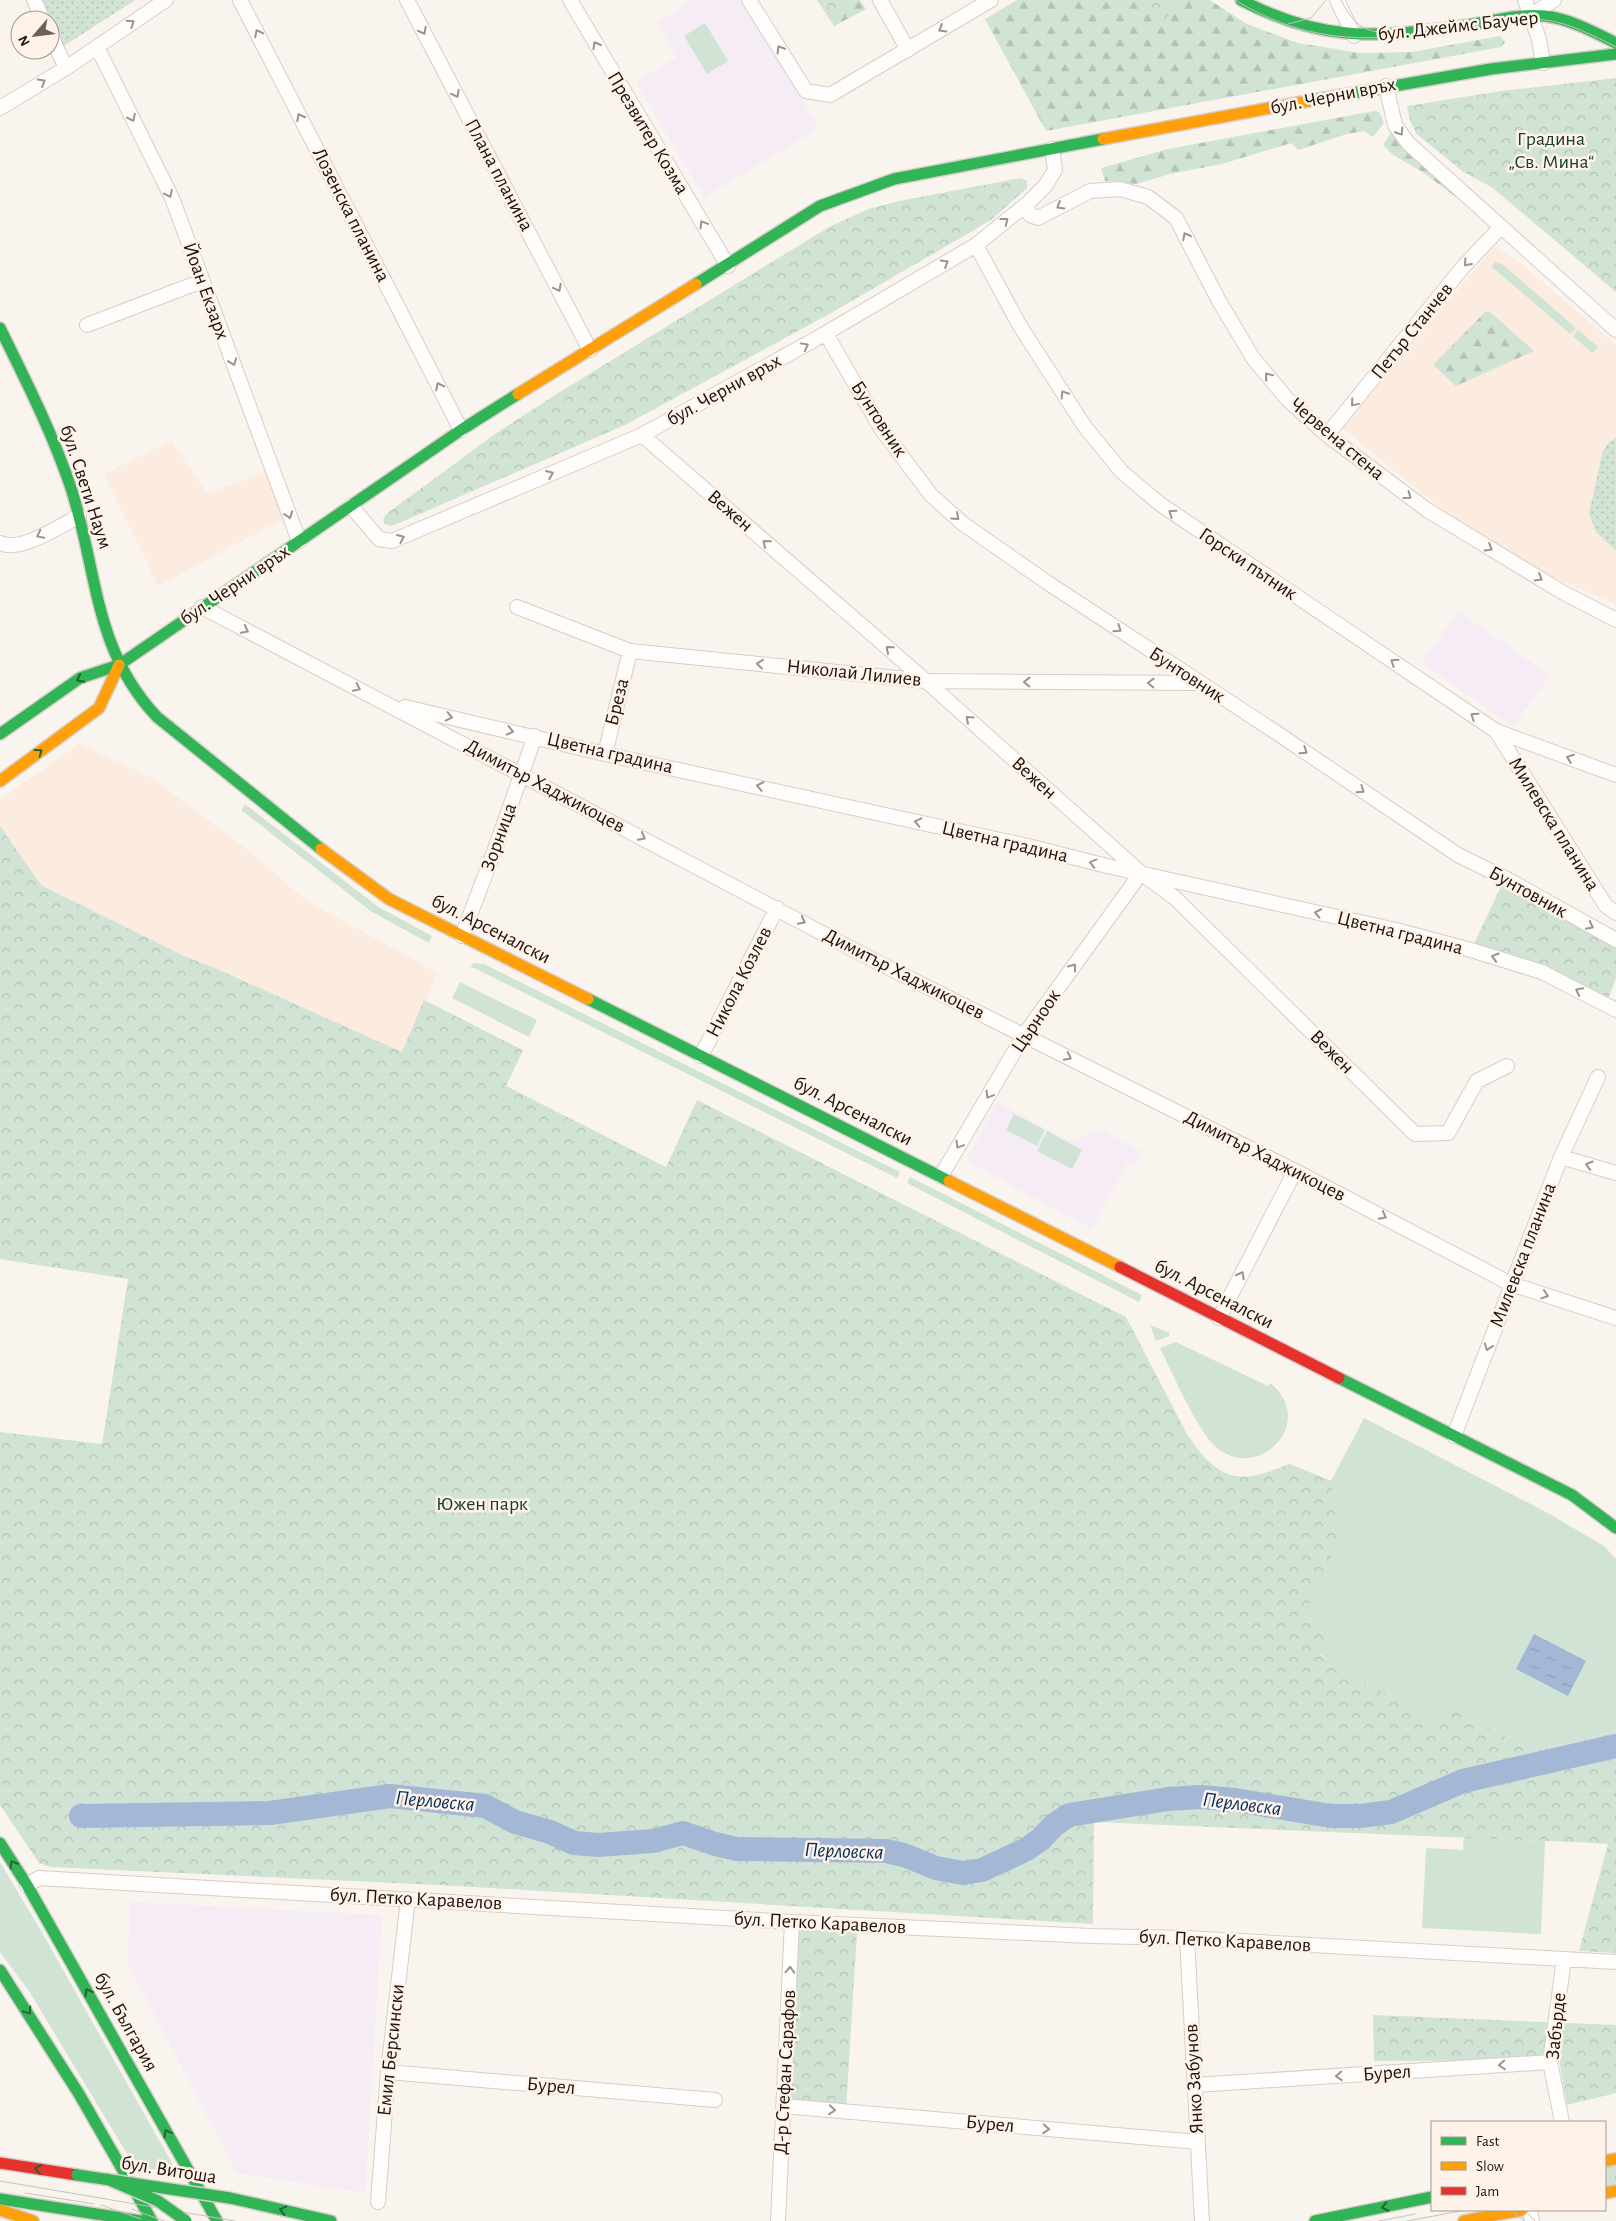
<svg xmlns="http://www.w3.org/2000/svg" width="1616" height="2221" font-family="'Alegreya Sans',sans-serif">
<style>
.built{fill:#fbecdf}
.education{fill:#f5ecf5}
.grass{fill:#d1e3d4}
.forest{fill:url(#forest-firs)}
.park{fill:url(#park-crowns)}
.garden{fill:url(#garden-dots)}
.water{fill:url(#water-ripples)}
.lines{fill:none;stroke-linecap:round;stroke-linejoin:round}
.river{stroke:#a4b8d5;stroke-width:24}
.street-casing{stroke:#d6cec7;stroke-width:16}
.fast-casing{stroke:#d6cec7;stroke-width:14}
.slow-casing{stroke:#d6cec7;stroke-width:14}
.jam-casing{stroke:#d6cec7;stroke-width:14}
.street{stroke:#fefdfc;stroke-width:14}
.fast{stroke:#30b455;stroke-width:11}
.slow{stroke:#ff9f0a;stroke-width:11}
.jam{stroke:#e5322d;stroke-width:11}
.tram{stroke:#c4c2c0;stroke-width:1}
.fast-bridge-casing{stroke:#d6cec7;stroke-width:14;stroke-linecap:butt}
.fast-bridge{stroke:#30b455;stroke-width:11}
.oneway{stroke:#999490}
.oneway2{stroke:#266430}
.labels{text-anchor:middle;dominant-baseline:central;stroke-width:5;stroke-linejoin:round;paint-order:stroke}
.street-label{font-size:20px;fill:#1d130b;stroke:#fff3e9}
.park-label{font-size:20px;fill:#16402a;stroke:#fff3e9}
.water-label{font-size:21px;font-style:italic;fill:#002b5e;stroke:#fff3e9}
</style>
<defs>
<pattern id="forest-firs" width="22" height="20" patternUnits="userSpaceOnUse" patternTransform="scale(1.25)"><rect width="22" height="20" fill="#d1e3d4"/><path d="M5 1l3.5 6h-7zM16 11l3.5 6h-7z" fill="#b3c2b5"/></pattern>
<pattern id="park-crowns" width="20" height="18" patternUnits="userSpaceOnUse" patternTransform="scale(1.25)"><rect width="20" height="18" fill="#d1e3d4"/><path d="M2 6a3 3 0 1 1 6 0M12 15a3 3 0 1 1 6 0" fill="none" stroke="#b3c2b5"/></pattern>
<pattern id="garden-dots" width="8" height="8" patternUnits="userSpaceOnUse" patternTransform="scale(1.25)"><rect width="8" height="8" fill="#d1e3d4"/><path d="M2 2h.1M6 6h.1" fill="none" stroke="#b3c2b5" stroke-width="1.8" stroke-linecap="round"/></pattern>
<pattern id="water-ripples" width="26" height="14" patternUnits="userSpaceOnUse" patternTransform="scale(1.25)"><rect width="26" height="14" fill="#a4b8d5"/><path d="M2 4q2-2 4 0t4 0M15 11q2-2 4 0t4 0" fill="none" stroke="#8d9db6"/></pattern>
</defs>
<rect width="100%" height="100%" fill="#faf4ee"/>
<path class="built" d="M1494,247L1507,254L1523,265L1616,345V604L1544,574L1443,510L1342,428Z
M171,441L208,494L269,470L287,517L158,586L104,474Z
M79,744L154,779L248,850L307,901L438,973L402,1052L215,968L184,956L41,885L0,826V800Z"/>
<path class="education" d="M693,0H741L819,128L704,197L636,82L677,57L657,22Z
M1458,611L1550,675L1513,727L1422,663Z
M997,1102L1069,1141L1101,1130L1143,1152L1136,1165L1128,1161L1092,1229L966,1161Z
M130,1902L382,1915L365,2193L237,2173L128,1964Z"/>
<path class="grass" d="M705,23L728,61L707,74L684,36Z
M1495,262L1502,264L1576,328L1570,334L1492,267Z
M1578,330L1598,347L1592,353L1573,336Z
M245,804L377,906L432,936L429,943L372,912L241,810Z
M474,963L484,964L900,1172L897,1178L470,966Z
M460,982L537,1020L529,1037L452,998Z
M1014,1114L1045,1130L1037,1146L1006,1130Z
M1047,1131L1082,1150L1072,1169L1037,1151Z
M910,1177L1142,1295L1139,1302L907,1183Z
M1150,1325L1170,1333L1169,1336L1156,1341Z
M1176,1342L1268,1386L1270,1383C1318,1421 1259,1484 1216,1447C1198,1432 1172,1372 1160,1348Z
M1364,1418L1548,1513L1604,1546L1616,1559V1731L1531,1752L1453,1705L1462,1750L1320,1654L1330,1630L1303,1616L1187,1435C1217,1480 1239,1487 1289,1464L1331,1481Z
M1464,1837L1545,1841L1541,1934L1422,1928L1426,1848L1463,1850Z
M0,1862L44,1936L177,2172L135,2167L29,1991L0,1952Z"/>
<path class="forest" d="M817,0H824L832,13L851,2L850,0H860L866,9L834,26Z
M1017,0H1210L1245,23L1268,32L1298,43L1360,53L1412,52L1500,36L1505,42L1501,47L1046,131L985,19Z
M1374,111L1379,112L1384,123L1373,137L1364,131L1347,134L1298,150L1291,143L1222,164L1170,174L1136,184L1105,181L1101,168L1168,149Z
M1392,131L1468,204V206L1421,171L1393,155L1383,145Z
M1489,311L1534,351L1456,386L1433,365L1485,312Z"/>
<path class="park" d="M824,0H850L851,2L832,13Z
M1138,0H1182L1163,22Z
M1616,78V292L1493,188L1462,171L1417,134L1410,121L1407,106L1502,91Z
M1021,178L1027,181V188L992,219L969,233L831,313L625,425L392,526L385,524L383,520L385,515L495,434L555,395L829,227L868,209L899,201Z
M0,826L41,885L184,956L215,968L402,1052L424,1000L523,1050L506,1086L666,1167L697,1100L1126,1317L1187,1434C1217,1480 1239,1487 1289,1464L1331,1481L1338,1541L1303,1616L1330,1630L1320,1655L1440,1727L1453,1705L1531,1752L1616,1731V1953L1579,1951L1608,1844L1594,1843L1094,1822L1093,1924L441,1885L50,1867L39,1863L0,1805V1432L102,1444L128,1279L0,1259Z
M1505,878L1616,940V978L1606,1005L1471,950Z
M797,1927L857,1932L846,2109L786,2105Z
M1373,2015L1616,2025V2093L1567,2105L1559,2060L1374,2061Z
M1616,2164V2186L1605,2188V2166Z"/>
<path class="garden" d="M42,0H135L64,46Z
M1616,437V551L1596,532L1589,513L1603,451L1608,443Z"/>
<path class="water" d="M1534,1634L1586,1661L1568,1696L1516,1669Z"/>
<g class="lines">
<path class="river" d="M81,1816L270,1813L390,1796L485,1806L515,1822L550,1832L574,1843L598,1845L653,1841L683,1833L715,1844L737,1849L886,1851L904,1855L936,1868L963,1873L982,1870L1027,1849L1041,1839L1054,1825L1069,1815L1168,1799L1200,1797L1235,1800L1331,1816H1360L1391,1812L1463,1781L1616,1746"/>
<defs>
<path id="street" d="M34,0L43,20
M240,0L461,430
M407,0L590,350
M570,0L728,266
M749,0L806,91L830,95L991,0
M880,0L908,50
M1337,0L1354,36
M1525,0L1539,39L1543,63
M1532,15L1554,0
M50,34L66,68
M97,47L172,198L299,541
M1386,86L1395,125L1408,143L1616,330
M0,108L66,68L166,0
M1028,203L1027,209L1030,215L1038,218L1090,191L1120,189L1148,197L1176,218L1219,301L1253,358L1287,399L1327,435L1427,510L1562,592L1616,620
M976,245L1020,326L1085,427L1122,472L1160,504L1496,731L1616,775
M87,325L202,281
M826,334L882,430L931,495L962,523L1048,583L1277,733L1458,855L1505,878L1616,940
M642,435L926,681L1141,873L1175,898L1415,1134L1448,1133L1477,1081L1507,1066
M1327,435L1463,267L1500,228
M351,506L379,539L392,541L642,435L814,340L976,245L1028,203L1045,186L1055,170L1052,149
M0,543C20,553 60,526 79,516
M202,607L879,963L1295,1171L1511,1284L1616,1318
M517,607L630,651L926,681L1199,683
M405,707L605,754L1028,846L1107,866L1396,930L1471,950L1542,972L1616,1010
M1496,731L1606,906L1616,913
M605,754L630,651
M462,936L494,852L535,736
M701,1056L777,908
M1561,1157L1616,1173
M941,1176L1024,1035L1141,873
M1219,1318L1295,1171
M1454,1436L1561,1157L1598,1077
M27,1885L39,1878L792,1922L1090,1936L1187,1938L1616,1962
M1187,1938L1202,2221
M388,2072L715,2100
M1195,2085L1550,2062
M783,2106L1198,2142
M1562,2122L1550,2062L1564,1959
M378,2202L388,2072L408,1899
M1530,2210L1532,2221
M778,2221L792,1922"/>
<path id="fast" d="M1241,0C1322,42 1374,38 1462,26C1489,22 1518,13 1545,16C1570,19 1594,32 1616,43
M1308,101L1491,69L1616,54
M696,284L820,206L894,179L1103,139
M0,328C26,381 52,432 71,488C98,572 93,649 157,717L321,849
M0,734L80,678L119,665L461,430L518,394
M588,999L949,1181
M1339,1378L1572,1495L1616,1528
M0,1843L27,1885L217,2221
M0,1970L79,2094L152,2221
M230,2198L331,2221
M0,2199L141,2221
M1315,2221L1432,2197"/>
<path id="slow" d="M1103,139L1308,101
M518,394L696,284
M0,781L99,708L119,665
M321,849L389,899L588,999
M949,1181L1120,1267
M1605,2161L1616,2159
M1605,2193L1616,2191
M0,2210L33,2221
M1464,2221L1522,2210"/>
<path id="jam" d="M1120,1267L1339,1378
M0,2163L77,2175"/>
</defs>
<use href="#street" class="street-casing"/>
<use href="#fast" class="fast-casing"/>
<use href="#slow" class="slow-casing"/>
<use href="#jam" class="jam-casing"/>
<use href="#street" class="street"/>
<use href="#fast" class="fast"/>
<use href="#slow" class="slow"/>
<use href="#jam" class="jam"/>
<path class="tram" d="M1235,0C1312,47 1377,42 1462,28C1489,24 1518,16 1545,20C1570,23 1594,36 1616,47
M1341,0C1351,19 1360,32 1383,32
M1288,24L1311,18L1326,0
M0,2181L235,2221
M25,2193L94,2204
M101,2205L141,2219
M132,2209L164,2221
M1511,2210L1524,2221
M1525,2210L1535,2221
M1379,2221L1415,2214
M1407,2221L1466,2210"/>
<defs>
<path id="fast-bridge" d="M77,2175L230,2198
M107,2179L158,2201L186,2221"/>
</defs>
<use href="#fast-bridge" class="fast-bridge-casing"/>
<use href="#fast-bridge" class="fast-bridge"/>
</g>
<defs><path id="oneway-chevron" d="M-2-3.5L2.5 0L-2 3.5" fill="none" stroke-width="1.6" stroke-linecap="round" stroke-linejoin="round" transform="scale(1.25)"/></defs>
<g class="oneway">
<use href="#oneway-chevron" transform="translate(131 23) rotate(-34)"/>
<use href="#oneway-chevron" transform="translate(942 29) rotate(149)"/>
<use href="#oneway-chevron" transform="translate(423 31) rotate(62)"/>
<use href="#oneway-chevron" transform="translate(258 33) rotate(-117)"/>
<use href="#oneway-chevron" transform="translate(596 45) rotate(-120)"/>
<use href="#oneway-chevron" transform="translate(780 49) rotate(-122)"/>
<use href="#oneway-chevron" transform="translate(42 82) rotate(-31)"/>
<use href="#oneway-chevron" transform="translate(456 94) rotate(62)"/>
<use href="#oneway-chevron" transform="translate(300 117) rotate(-117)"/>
<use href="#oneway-chevron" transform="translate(132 118) rotate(64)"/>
<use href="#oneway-chevron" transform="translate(1400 132) rotate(57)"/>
<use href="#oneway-chevron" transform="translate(169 194) rotate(65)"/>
<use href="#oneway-chevron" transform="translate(1060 206) rotate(149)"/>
<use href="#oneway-chevron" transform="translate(1005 221) rotate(-38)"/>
<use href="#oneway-chevron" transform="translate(703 224) rotate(-121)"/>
<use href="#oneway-chevron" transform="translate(1186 236) rotate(-118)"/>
<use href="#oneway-chevron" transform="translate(945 263) rotate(-31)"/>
<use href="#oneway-chevron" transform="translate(1467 263) rotate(132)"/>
<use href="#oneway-chevron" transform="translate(558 288) rotate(62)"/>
<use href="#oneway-chevron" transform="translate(805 346) rotate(-29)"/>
<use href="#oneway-chevron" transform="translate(233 362) rotate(70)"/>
<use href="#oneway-chevron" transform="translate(1268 376) rotate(-129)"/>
<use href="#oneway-chevron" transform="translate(439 386) rotate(-117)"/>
<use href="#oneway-chevron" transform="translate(1064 394) rotate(-123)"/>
<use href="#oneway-chevron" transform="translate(1354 403) rotate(130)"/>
<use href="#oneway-chevron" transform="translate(550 474) rotate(-23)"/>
<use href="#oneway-chevron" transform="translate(1408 496) rotate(36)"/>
<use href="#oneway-chevron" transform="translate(1172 513) rotate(-146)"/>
<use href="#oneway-chevron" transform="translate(289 515) rotate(70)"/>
<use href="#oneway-chevron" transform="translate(956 517) rotate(42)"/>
<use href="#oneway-chevron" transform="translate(40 535) rotate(154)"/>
<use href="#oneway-chevron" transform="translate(401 538) rotate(-23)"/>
<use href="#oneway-chevron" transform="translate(766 543) rotate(-139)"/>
<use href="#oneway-chevron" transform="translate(1489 548) rotate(31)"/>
<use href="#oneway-chevron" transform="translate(1539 578) rotate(31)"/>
<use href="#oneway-chevron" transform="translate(1118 629) rotate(34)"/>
<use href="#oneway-chevron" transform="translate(245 630) rotate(28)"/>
<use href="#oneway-chevron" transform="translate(889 649) rotate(-139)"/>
<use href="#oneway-chevron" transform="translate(1394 662) rotate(-146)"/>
<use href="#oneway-chevron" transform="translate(760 664) rotate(-174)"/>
<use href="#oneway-chevron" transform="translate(1027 682) rotate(-179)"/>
<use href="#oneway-chevron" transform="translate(1151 683) rotate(-179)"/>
<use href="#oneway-chevron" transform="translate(357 688) rotate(26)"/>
<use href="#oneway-chevron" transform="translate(1474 716) rotate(-146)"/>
<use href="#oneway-chevron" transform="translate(449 717) rotate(13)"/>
<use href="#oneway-chevron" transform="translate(969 719) rotate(-138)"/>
<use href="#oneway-chevron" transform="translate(510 731) rotate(13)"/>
<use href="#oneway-chevron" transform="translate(1304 751) rotate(34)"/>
<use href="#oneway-chevron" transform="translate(1570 758) rotate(-159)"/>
<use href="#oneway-chevron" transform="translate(760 786) rotate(-168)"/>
<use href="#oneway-chevron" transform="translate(1361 790) rotate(34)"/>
<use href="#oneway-chevron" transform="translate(918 822) rotate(-167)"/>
<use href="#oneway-chevron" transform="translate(642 837) rotate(28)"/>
<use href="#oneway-chevron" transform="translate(1093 863) rotate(-165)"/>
<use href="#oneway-chevron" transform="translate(1318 913) rotate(-168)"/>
<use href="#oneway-chevron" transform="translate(802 921) rotate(28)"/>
<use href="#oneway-chevron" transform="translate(1590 926) rotate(27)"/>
<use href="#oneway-chevron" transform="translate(1495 957) rotate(-163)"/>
<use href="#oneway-chevron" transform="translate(1073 967) rotate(-54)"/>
<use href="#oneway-chevron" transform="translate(1579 991) rotate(-152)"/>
<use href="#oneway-chevron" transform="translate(1068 1057) rotate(27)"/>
<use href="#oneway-chevron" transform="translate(989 1095) rotate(121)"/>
<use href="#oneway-chevron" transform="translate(959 1145) rotate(121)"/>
<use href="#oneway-chevron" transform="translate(1589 1165) rotate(-163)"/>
<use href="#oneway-chevron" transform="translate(1383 1216) rotate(28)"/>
<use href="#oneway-chevron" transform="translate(1241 1275) rotate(-62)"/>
<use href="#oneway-chevron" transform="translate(1545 1295) rotate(18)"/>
<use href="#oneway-chevron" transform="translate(1488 1347) rotate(109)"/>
<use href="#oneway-chevron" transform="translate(790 1970) rotate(-87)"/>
<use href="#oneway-chevron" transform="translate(1502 2065) rotate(176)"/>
<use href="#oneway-chevron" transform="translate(1339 2076) rotate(176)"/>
<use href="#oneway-chevron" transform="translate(832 2110) rotate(5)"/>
<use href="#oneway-chevron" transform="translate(1046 2129) rotate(5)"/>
</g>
<g class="oneway2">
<use href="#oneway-chevron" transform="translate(80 679) rotate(153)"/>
<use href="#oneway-chevron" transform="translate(39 752) rotate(-36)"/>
<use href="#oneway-chevron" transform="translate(13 1864) rotate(-122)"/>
<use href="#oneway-chevron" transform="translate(88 1992) rotate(-119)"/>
<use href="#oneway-chevron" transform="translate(28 2011) rotate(56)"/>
<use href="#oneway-chevron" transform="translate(167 2133) rotate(-119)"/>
<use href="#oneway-chevron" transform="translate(38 2169) rotate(-172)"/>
<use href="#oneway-chevron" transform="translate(1385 2207) rotate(168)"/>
<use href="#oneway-chevron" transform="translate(283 2210) rotate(-167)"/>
</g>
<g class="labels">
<g class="street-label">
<text transform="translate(1458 26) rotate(-6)">бул. Джеймс Баучер</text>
<text transform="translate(1333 96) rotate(-11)">бул. Черни връх</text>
<text transform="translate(648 133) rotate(59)">Презвитер Козма</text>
<text transform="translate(499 175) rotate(62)">Плана планина</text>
<text transform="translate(351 215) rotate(63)">Лозенска планина</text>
<text transform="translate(206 291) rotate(70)">Йоан Екзарх</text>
<text transform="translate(1412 331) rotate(-51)">Петър Станчев</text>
<text transform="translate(724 390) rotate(-29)">бул. Черни връх</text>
<text transform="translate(879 419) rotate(57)">Бунтовник</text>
<text transform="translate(1337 439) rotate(40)">Червена стена</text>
<text transform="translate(86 487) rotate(72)">бул. Свети Наум</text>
<text transform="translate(730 511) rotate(41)">Вежен</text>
<text transform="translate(1248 564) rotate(34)">Горски пътник</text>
<text transform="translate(235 585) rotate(-34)">бул. Черни връх</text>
<text transform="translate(854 673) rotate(6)">Николай Лилиев</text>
<text transform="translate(1187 675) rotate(33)">Бунтовник</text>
<text transform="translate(617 702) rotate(-76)">Бреза</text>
<text transform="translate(610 753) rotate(13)">Цветна градина</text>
<text transform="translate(1034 778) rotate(42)">Вежен</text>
<text transform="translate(545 786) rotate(28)">Димитър Хаджикоцев</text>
<text transform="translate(1554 824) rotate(58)">Милевска планина</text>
<text transform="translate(499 837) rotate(-70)">Зорница</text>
<text transform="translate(1005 842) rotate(13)">Цветна градина</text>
<text transform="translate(1528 892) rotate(29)">Бунтовник</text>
<text transform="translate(491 929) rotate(27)">бул. Арсеналски</text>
<text transform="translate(1400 933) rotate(14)">Цветна градина</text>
<text transform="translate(904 974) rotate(27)">Димитър Хаджикоцев</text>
<text transform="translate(739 982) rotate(-63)">Никола Козлев</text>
<text transform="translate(1036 1021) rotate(-56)">Църноок</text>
<text transform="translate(1332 1052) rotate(45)">Вежен</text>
<text transform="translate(853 1111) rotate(27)">бул. Арсеналски</text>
<text transform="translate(1265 1156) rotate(27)">Димитър Хаджикоцев</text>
<text transform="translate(1523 1255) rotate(-69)">Милевска планина</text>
<text transform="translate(1214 1294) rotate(27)">бул. Арсеналски</text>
<text transform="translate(416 1899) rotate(3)">бул. Петко Каравелов</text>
<text transform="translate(820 1923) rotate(3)">бул. Петко Каравелов</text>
<text transform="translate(1225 1941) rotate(3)">бул. Петко Каравелов</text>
<text transform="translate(126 2022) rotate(61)">бул. България</text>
<text transform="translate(1556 2026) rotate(-84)">Забърде</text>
<text transform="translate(391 2050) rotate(-84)">Емил Берсински</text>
<text transform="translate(785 2072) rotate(-87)">Д-р Стефан Сарафов</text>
<text transform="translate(1387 2073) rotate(-4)">Бурел</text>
<text transform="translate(1194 2079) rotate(-93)">Янко Забунов</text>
<text transform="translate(551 2086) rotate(5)">Бурел</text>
<text transform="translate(990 2124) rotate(5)">Бурел</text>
<text transform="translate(169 2170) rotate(9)">бул. Витоша</text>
</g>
<g class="park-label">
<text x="1551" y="139">Градина<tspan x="1551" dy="23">„Св. Мина“</tspan></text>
<text x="482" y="1504">Южен парк</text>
</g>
<g class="water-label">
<text transform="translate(435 1801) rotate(5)">Перловска</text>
<text transform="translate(1242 1804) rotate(7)">Перловска</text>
<text transform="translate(844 1851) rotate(2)">Перловска</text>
</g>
</g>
<rect x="1431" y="2121" width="175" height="90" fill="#fff3e9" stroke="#a59990"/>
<rect x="1441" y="2137" width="25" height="8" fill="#30b455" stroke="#a59990"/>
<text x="1476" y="2146" font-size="15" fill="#1d130b">Fast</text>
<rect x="1441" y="2162" width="25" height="8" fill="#ff9f0a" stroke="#a59990"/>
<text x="1476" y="2171" font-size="15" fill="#1d130b">Slow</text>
<rect x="1441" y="2187" width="25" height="8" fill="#e5322d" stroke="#a59990"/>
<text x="1476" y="2196" font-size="15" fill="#1d130b">Jam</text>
<g transform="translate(35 35) rotate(242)"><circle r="24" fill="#fff3e9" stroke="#a59990"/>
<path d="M0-4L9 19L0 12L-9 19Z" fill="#6a625a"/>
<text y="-8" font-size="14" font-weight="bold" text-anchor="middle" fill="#1d130b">N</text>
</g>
</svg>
